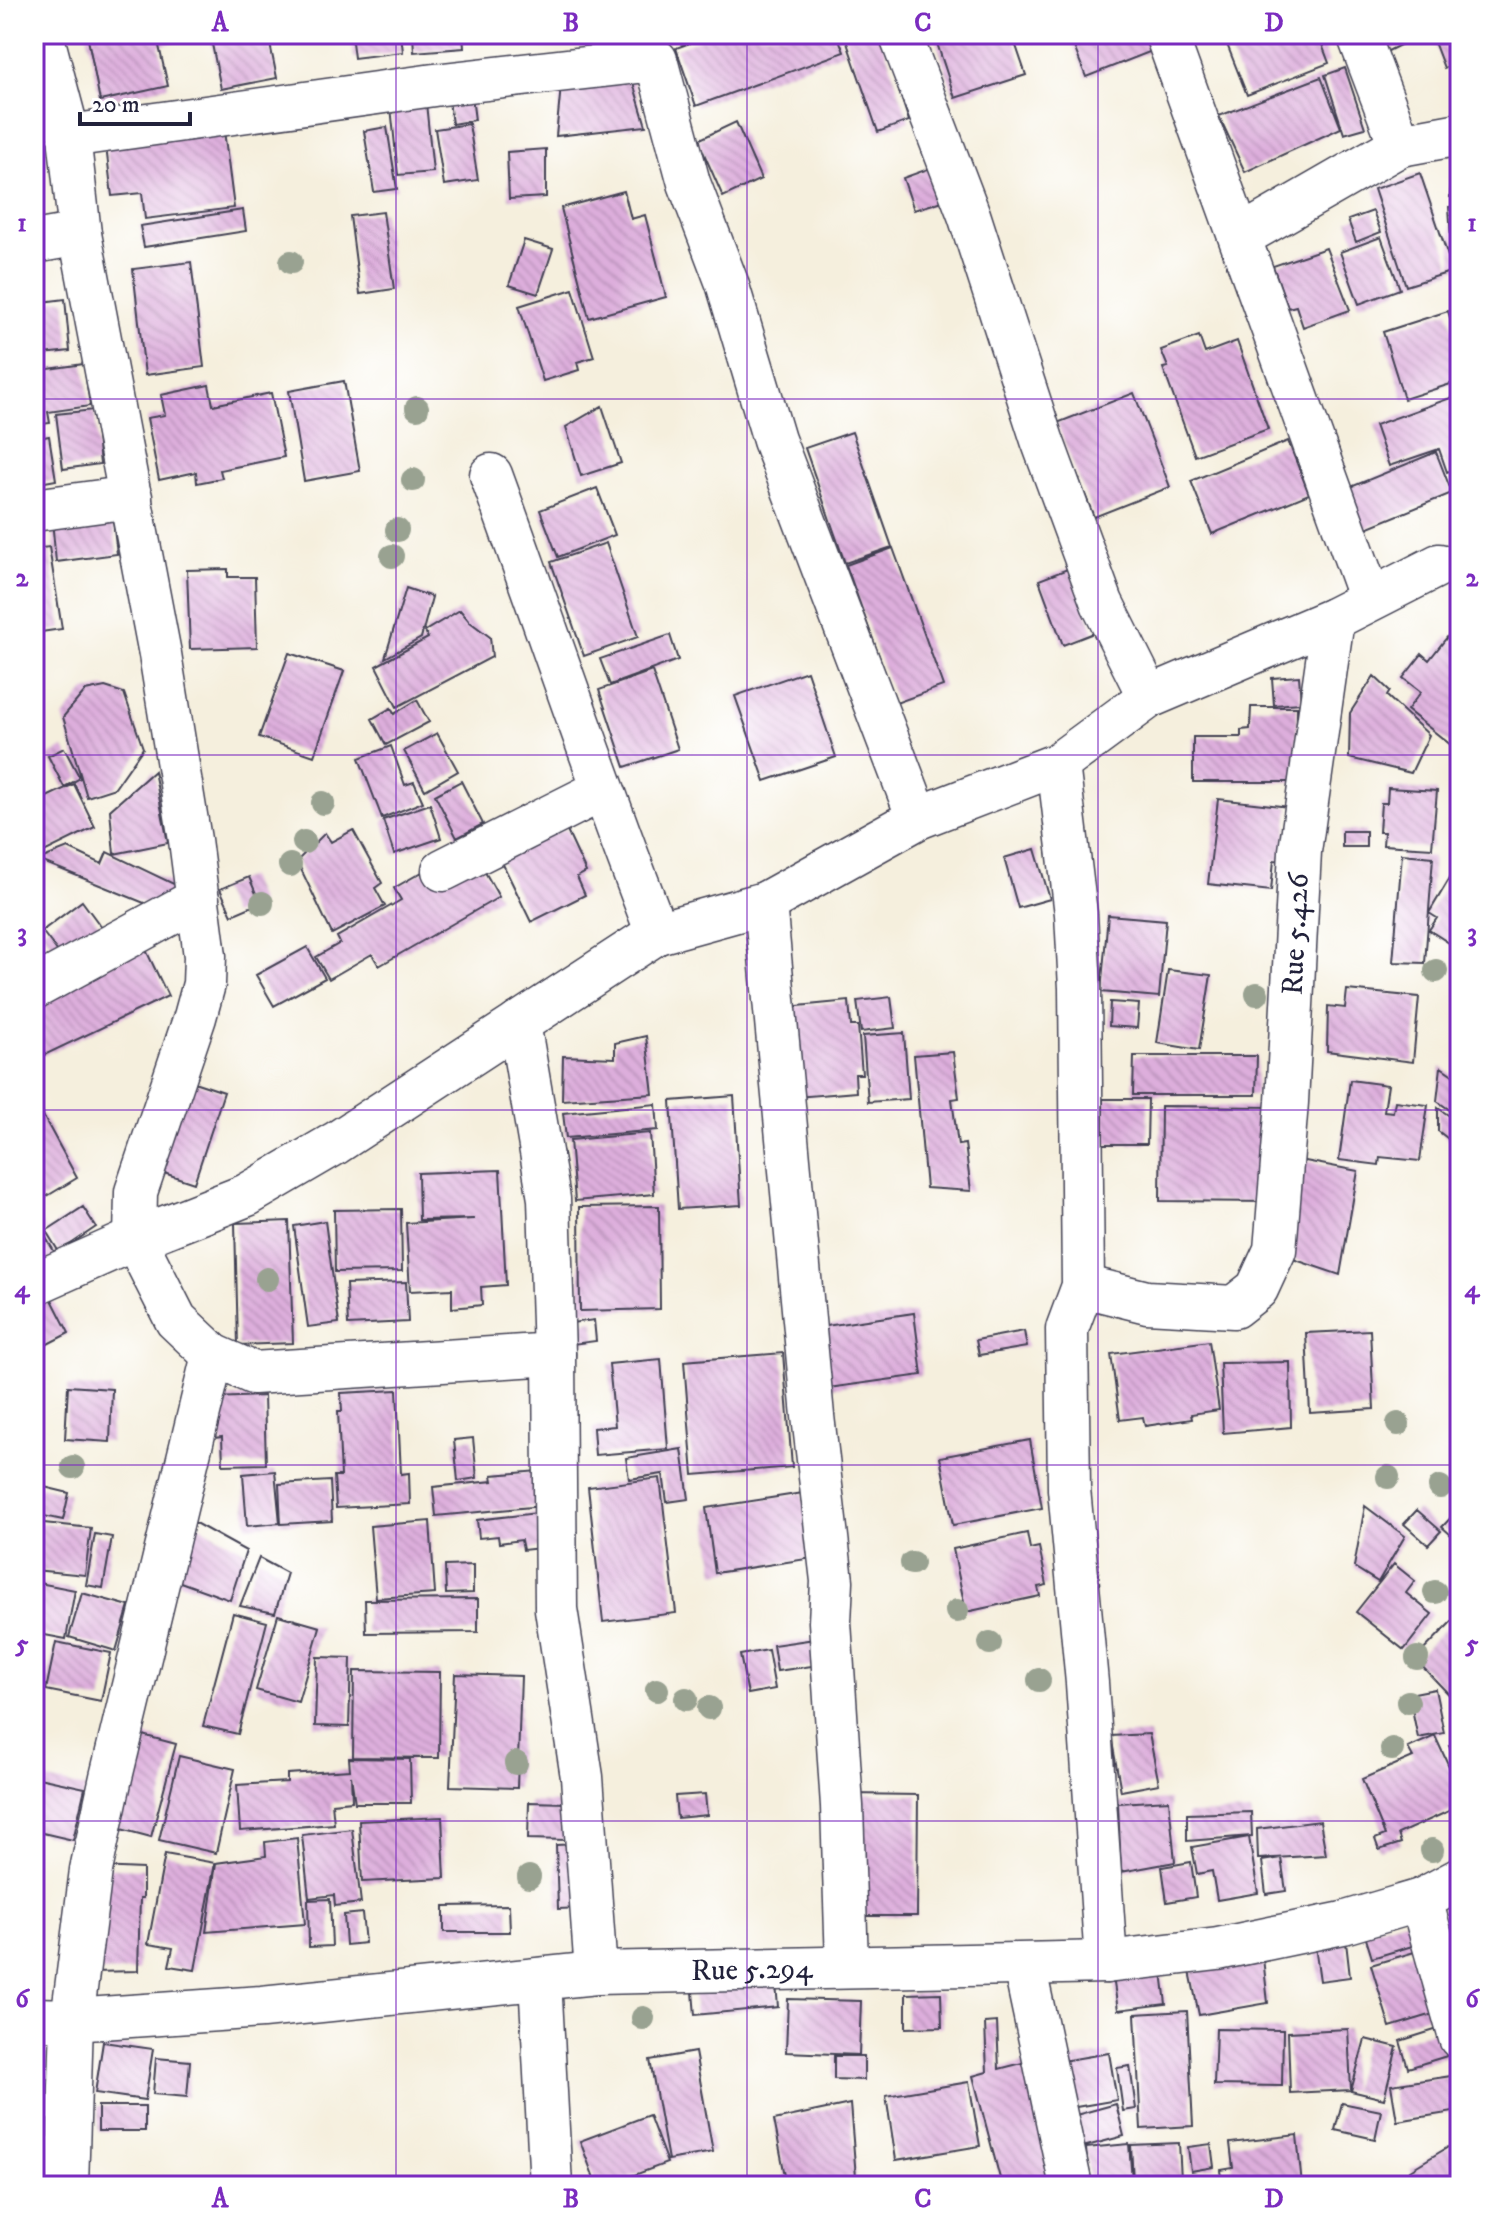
<svg xmlns="http://www.w3.org/2000/svg" width="1494" height="2220" font-family="'IM FELL DW Pica',serif">
<style>
.building{fill:url(#building-back-hatch)}
.lines{fill:none;stroke-linecap:round;stroke-linejoin:round}
.minor-casing{stroke:#424153;stroke-width:45}
.minor{stroke:#fff;stroke-width:42}
.tree{fill:#99a291}
.grid{fill:none;stroke:#7b2cbf;stroke-width:2;stroke-opacity:0.55}
.labels{text-anchor:middle;dominant-baseline:central;stroke-width:6;stroke-linejoin:round;paint-order:stroke}
.street-label{font-size:30px;fill:#22223b;stroke:#fff}
.neatline{fill:none;stroke:#7b2cbf;stroke-width:3}
.grid-label{font-size:26px;text-anchor:middle;font-weight:bold;fill:#7b2cbf}
</style>
<defs>
<pattern id="building-back-hatch" width="6" height="6" patternUnits="userSpaceOnUse" patternTransform="scale(2)"><rect width="6" height="6" fill="#ddaedc"/><path d="M-1 5l2 2M0 0l6 6M5-1l2 2" fill="none" stroke="#bd95be"/></pattern>
</defs>
<rect width="100%" height="100%" fill="#fff"/>
<filter id="ink" filterUnits="userSpaceOnUse"><feTurbulence type="fractalNoise" baseFrequency=".0125" numOctaves="2"/><feDisplacementMap in="SourceGraphic" scale="16" xChannelSelector="R" yChannelSelector="G"/><feConvolveMatrix kernelMatrix="1 2 1 2 8 2 1 2 1" color-interpolation-filters="sRGB"/></filter>
<filter id="wash" filterUnits="userSpaceOnUse"><feTurbulence type="fractalNoise" baseFrequency=".006" numOctaves="4" result="noise"/><feDisplacementMap in="SourceGraphic" scale="32" xChannelSelector="R" yChannelSelector="G"/><feGaussianBlur stdDeviation="1.8" result="paint"/><feColorMatrix in="noise" values="0 0 0 0 0 0 0 0 0 0 0 0 0 0 0 0 0 1.4 0 .05"/><feComposite in="paint" operator="in"/></filter>
<g filter="url(#wash)">
<rect width="100%" height="100%" fill="#f5efdd"/>
<g id="blocks">
<path class="building" d="M87,34H174L176,42L159,46L168,86L100,101Z
M210,34H268L277,78L221,89Z
M351,34H401L403,52L354,58Z
M413,34H463L464,48L414,52Z
M715,34H837L844,52L696,106L676,48Z
M844,34H880L909,121L878,132Z
M934,34H1012L1026,75L955,98Z
M1069,34H1145L1152,51L1086,77Z
M1223,34H1318L1329,63L1247,95Z
M1367,34H1397L1402,44L1376,57Z
M1431,34H1460V62L1444,68Z
M1345,68L1365,128L1344,134L1325,75Z
M562,76H631L646,126L556,136Z
M1321,77L1341,128L1245,172L1219,116Z
M472,97L475,120L452,124L449,101Z
M426,103L433,172L398,175L391,107Z
M736,122L761,179L723,197L698,140Z
M223,123L234,208L145,219L142,193L112,196L105,138Z
M469,124L478,180L444,185L435,129Z
M387,127L397,189L374,192L364,131Z
M1455,143H1460V198L1450,197Z
M546,149V197L509,199L507,152Z
M939,165L949,199L914,210L903,178Z
M1420,173L1453,271L1406,286L1374,189Z
M624,191L631,219L645,215L666,297L589,318L561,208Z
M1460,206V269H1453L1449,207Z
M243,210L246,231L144,247L140,226Z
M1373,211L1381,232L1356,242L1348,220Z
M383,212L394,289L360,294L350,216Z
M1381,237L1400,289L1359,304L1340,252Z
M524,240L553,249L538,294L509,285Z
M1326,248L1350,310L1303,327L1296,306L1288,308L1273,266Z
M191,262L204,367L145,375L133,269Z
M573,289L594,357L577,362L579,370L543,381L519,306Z
M65,299L70,351L34,355V303Z
M1448,311L1460,350V381L1404,399L1383,332Z
M1199,336L1205,353L1237,341L1268,429L1195,456L1163,368L1168,367L1161,350Z
M84,364L90,406L48,412L50,423L34,425V371Z
M344,381L360,471L304,481L289,391Z
M209,385L213,405L271,393L284,457L220,470L222,478L197,483L196,472L159,480L147,418L165,415L161,395Z
M1134,393L1170,487L1094,517L1057,423Z
M1456,396L1460,406V467L1447,472L1439,449L1389,466L1375,425Z
M602,406L621,463L581,476L566,427Z
M94,410L100,464L63,469L56,414Z
M852,432L892,547L845,563L805,448Z
M49,436L56,480L34,484V439Z
M1288,441L1309,494L1212,534L1191,481Z
M1436,452L1452,493L1357,532L1341,491Z
M597,488L615,535L558,557L540,510Z
M112,513L117,554L56,562L52,520Z
M606,543L638,637L584,656L551,562Z
M49,547L62,629L34,633V549Z
M893,548L943,686L896,703L846,565Z
M1070,568L1094,633L1063,645L1039,580Z
M228,569V577H255L257,647L190,649L187,570Z
M406,588L432,597L421,638L385,658Z
M460,610L470,622L490,637L492,657L397,707L376,666L428,638L425,631Z
M670,635L678,660L610,685L600,659Z
M1448,636L1460,646V734L1451,745L1407,710L1421,692L1403,678L1422,654L1429,660Z
M289,653L344,671L314,756L259,737Z
M652,671L678,749L625,767L599,690Z
M807,671L836,757L765,781L735,696Z
M1299,676L1301,703L1274,705L1272,678Z
M1374,676L1390,691L1387,696L1429,735L1411,773L1349,758L1350,713Z
M105,687L124,693L143,748L115,788L87,797L63,717L85,691Z
M417,700L429,722L386,745L372,719L391,708L394,714Z
M1251,707H1297L1296,782H1193V737H1241V730L1250,729Z
M437,733L458,771L425,790L404,751Z
M391,746L405,785L414,782L423,802L382,818L359,758Z
M64,748L80,778L64,787L48,756Z
M154,771L168,843L114,854L110,810Z
M461,781L483,824L457,838L435,795Z
M74,784L95,827L38,855L34,846V803Z
M1388,788L1437,791L1432,848L1383,845L1384,832H1379L1381,803H1387Z
M1218,799L1289,807L1283,861L1274,860L1271,891L1208,884Z
M430,804L441,838L394,854L383,820Z
M566,829L586,872L577,877L585,895L531,922L497,852Z
M353,830L382,883L375,888L385,906L332,934L297,861L325,833L331,842Z
M1342,831H1366V847H1342Z
M68,848L102,864L107,852L178,886L159,909L38,860Z
M1035,849L1050,899L1018,908L1004,858Z
M1402,854L1433,857L1425,963L1393,962Z
M476,856L499,897L379,966L372,954L329,979L316,957L340,943L337,937L401,900L394,888L424,871Z
M1460,861V943L1457,948L1429,930L1437,918L1429,913Z
M249,877L260,903L232,915L220,889Z
M82,901L107,935L64,960L42,931Z
M1108,915L1166,920L1159,997L1101,992Z
M307,947L325,978L274,1006L256,975Z
M145,948L168,996L34,1060V1001Z
M1168,970L1211,975L1199,1050L1157,1043Z
M1347,990L1419,997L1413,1062L1327,1051L1328,1006L1345,1008Z
M891,997L895,1028L861,1032L857,1001Z
M849,1001L851,1026H858L862,1074H855L856,1092L796,1097L788,1007Z
M1110,1002L1139,1004L1137,1028L1109,1026Z
M904,1033L909,1099L868,1102L863,1036Z
M646,1036L653,1094L562,1100L563,1056L615,1058V1043Z
M953,1052L959,1098L952,1099L958,1145L965,1144L971,1191L926,1188L914,1055Z
M1134,1056H1257L1256,1095H1133Z
M1441,1067L1460,1080V1117L1437,1101Z
M182,1078L224,1092L194,1183L152,1169Z
M1350,1080L1388,1085L1384,1111L1393,1112L1395,1101L1428,1105L1420,1161L1380,1157L1379,1165L1339,1160Z
M734,1096L741,1205L678,1209L671,1101Z
M34,1099L77,1178L34,1204Z
M1103,1099H1148L1147,1144H1103Z
M656,1104L658,1130L566,1138L563,1113Z
M1161,1106L1273,1107L1272,1202L1160,1201Z
M1438,1108L1460,1123V1148L1438,1131Z
M650,1133L654,1194L575,1201L570,1140Z
M1300,1160L1358,1171L1340,1275L1287,1257Z
M500,1170L506,1285L481,1287L482,1305L452,1308V1289L410,1291L406,1223L474,1219L419,1220L418,1173Z
M659,1206L660,1309L580,1311L579,1207Z
M83,1207L96,1227L59,1252L46,1231Z
M401,1209L402,1271L335,1272L334,1210Z
M34,1211L46,1230L34,1237Z
M289,1221L293,1343L238,1345L235,1223Z
M325,1221L339,1323L308,1327L294,1226Z
M46,1238L57,1256L34,1269V1244Z
M406,1282L408,1322L348,1325L346,1284Z
M44,1284L69,1333L34,1351V1289Z
M914,1313L922,1375L821,1389L812,1328Z
M594,1320L596,1341L565,1345L563,1324Z
M1370,1330L1374,1409L1310,1413L1306,1333Z
M1024,1331L1027,1347L979,1355L976,1340Z
M1209,1341L1219,1410L1191,1414L1192,1419L1145,1426L1143,1417L1120,1420L1111,1354Z
M783,1353L792,1467L693,1475L684,1361Z
M661,1359L668,1449L595,1455L593,1428L615,1426L609,1364Z
M1290,1362L1291,1427L1223,1433L1220,1363Z
M68,1386L112,1389L110,1442L65,1439Z
M397,1390L401,1474L409,1473L410,1504L336,1508L334,1476H341L338,1411H342L341,1393Z
M264,1396L266,1464L223,1465L222,1437L214,1438L213,1398Z
M473,1438L477,1478L458,1481L454,1440Z
M1030,1440L1042,1508L953,1525L940,1457Z
M682,1449L689,1499L667,1502L663,1474L629,1479L626,1458Z
M275,1471L280,1523L247,1526L243,1474Z
M538,1471L542,1506L436,1516L433,1487L493,1481L492,1475Z
M660,1478L676,1613L603,1622L588,1487Z
M330,1481L332,1521L281,1524L279,1484Z
M40,1486L69,1493L63,1520L34,1514Z
M803,1493L813,1558L715,1573L706,1508Z
M1365,1506L1405,1536L1378,1582L1354,1567Z
M1460,1508V1543L1442,1527Z
M1417,1510L1441,1531L1428,1545L1404,1524Z
M545,1512L549,1547L523,1550L521,1540L499,1543L498,1536L479,1538L477,1520Z
M188,1519L246,1551L230,1600L172,1579Z
M430,1521L435,1594L376,1598L370,1526Z
M34,1522L91,1528L85,1575L34,1570Z
M1027,1533L1030,1549L1039,1547L1047,1585L1038,1587L1040,1596L966,1612L953,1549Z
M95,1534L112,1537L103,1588L86,1585Z
M259,1558L287,1573L275,1613L240,1606Z
M1394,1564L1415,1581L1406,1593L1432,1614L1404,1650L1356,1612Z
M473,1565V1593L446,1594L445,1566Z
M34,1582L75,1590L66,1639L34,1633Z
M82,1593L129,1606L116,1651L69,1637Z
M478,1599V1632L366,1633L365,1600Z
M233,1613L267,1622L238,1734L203,1726Z
M278,1615L320,1627L298,1702L256,1690Z
M1455,1618L1460,1623V1706L1415,1659Z
M815,1639L819,1665L777,1671L773,1645Z
M56,1642L111,1653L101,1701L46,1690Z
M768,1650L775,1689L748,1694L740,1655Z
M317,1657L351,1658L349,1727L315,1726Z
M354,1671L440,1672L439,1758L353,1757Z
M455,1674L521,1676L517,1788L450,1786Z
M1435,1689L1444,1733L1418,1738L1409,1694Z
M131,1732L176,1744L151,1837L106,1825Z
M1149,1734L1159,1784L1121,1791L1111,1736Z
M1435,1736L1460,1790V1806L1398,1834L1401,1843L1379,1850L1375,1839L1385,1835L1362,1779L1413,1757L1408,1748Z
M1460,1740V1766L1449,1746Z
M179,1756L235,1769L216,1853L159,1840Z
M349,1758L410,1759L411,1803H355L351,1776L352,1801L332,1803L334,1824L240,1831L237,1785L287,1782V1774L350,1770Z
M34,1777L85,1788L73,1840L34,1831Z
M705,1794L707,1815L677,1818L675,1796Z
M851,1794L918,1795L917,1916H850Z
M1169,1800L1175,1862L1121,1872L1118,1803Z
M529,1802L567,1803V1840L528,1839Z
M1251,1812L1252,1836L1187,1841V1814Z
M442,1817L445,1878L362,1882L359,1821Z
M1320,1821L1326,1855L1258,1859L1257,1829Z
M352,1829L361,1903L335,1906L334,1895L309,1898L302,1835Z
M1249,1837L1258,1893L1217,1900L1212,1871L1197,1874L1192,1847Z
M297,1838L305,1924L206,1932L216,1863L266,1856L265,1842Z
M579,1844L581,1908L558,1909L556,1845Z
M165,1854L215,1863L195,1970L169,1966L173,1948L148,1944Z
M1281,1858L1286,1891L1266,1894L1262,1861Z
M1191,1862L1196,1897L1167,1902L1162,1867Z
M98,1867L143,1869V1898H140L138,1971L92,1972Z
M330,1899L332,1946L309,1947L308,1900Z
M509,1905L510,1932H444V1906Z
M362,1913L365,1943L346,1945L344,1915Z
M1412,1918L1419,1944L1372,1958L1364,1932Z
M1346,1942L1350,1977L1320,1981L1315,1946Z
M1421,1950L1440,2012L1390,2027L1371,1965Z
M1263,1958L1268,2003L1199,2015L1190,1971Z
M1162,1972L1166,2004L1118,2010L1113,1977Z
M776,1984L778,2007L695,2015L693,1992Z
M941,1993L942,2027L906,2028V1994Z
M788,1999L861,2001L859,2055L786,2052Z
M1187,2011L1193,2126L1141,2129L1135,2014Z
M997,2022L999,2069L1026,2062L1058,2186H1002L973,2076L987,2072L985,2023Z
M1441,2028L1450,2055L1408,2068L1400,2041Z
M1216,2029L1283,2030L1282,2086L1214,2085Z
M1348,2029L1351,2090L1290,2093L1288,2032Z
M1365,2039L1397,2047L1384,2099L1351,2091Z
M103,2042L153,2049L145,2100L95,2093Z
M695,2052L713,2152L668,2160L650,2060Z
M1109,2053L1117,2100L1070,2108L1062,2061Z
M834,2056H864V2080L834,2079Z
M156,2058L190,2061L187,2097L153,2094Z
M1130,2066L1136,2109L1123,2111L1117,2068Z
M1458,2075L1460,2111L1397,2121L1391,2085Z
M969,2082L980,2146L896,2160L886,2096Z
M1342,2103L1381,2111L1375,2139L1335,2130Z
M850,2104L856,2177L787,2186L774,2120Z
M1116,2104L1124,2136L1083,2147L1076,2115Z
M98,2106H145V2131H98Z
M649,2115L667,2163L605,2186H597L580,2141Z
M1297,2135L1302,2186H1223L1221,2170L1233,2168L1230,2143Z
M1460,2140V2186H1419L1410,2170Z
M1179,2143L1181,2179L1133,2181L1131,2145Z
M1129,2144L1132,2180L1089,2184L1086,2148Z
M1211,2144L1214,2167L1191,2171L1188,2147Z"/>
</g>
</g>
<g filter="url(#ink)">
<use href="#blocks" fill-opacity="0" stroke="#424153" stroke-width="2"/>
<g class="lines">
<defs>
<g id="minor">
<path d="M42,34L69,136L80,234L160,654L190,840L205,956L204,984L195,1017L136,1192L135,1239L176,1320L213,1355L253,1373L554,1354"/>
<path d="M900,34L969,215L1042,440L1102,603L1149,697"/>
<path d="M1166,34L1370,599"/>
<path d="M1358,34L1400,145"/>
<path d="M69,136L434,85L656,60L689,183L727,283L774,440L918,818"/>
<path d="M1240,237L1400,145L1460,134"/>
<path d="M34,242L80,234"/>
<path d="M491,475C547,628 598,782 657,933"/>
<path d="M34,510L131,497"/>
<path d="M1058,764L1076,914L1080,988L1083,1286L1067,1329L1069,1489L1087,1683L1106,1962"/>
<path d="M443,870L602,790"/>
<path d="M765,903L813,1416L832,1581L830,1622L842,1806L847,1965"/>
<path d="M34,988L198,899"/>
<path d="M519,1023L549,1199L554,1354L556,1609L582,1777L596,1973"/>
<path d="M34,1284L135,1239L247,1195L336,1143L657,933L765,903L918,818L1058,764L1149,697L1333,619L1439,565"/>
<path id="s1" d="M1083,1286L1147,1302L1234,1307L1257,1289L1275,1250L1287,1102L1300,851L1333,619"/>
<path d="M1421,1900L1460,2038"/>
<path d="M1024,1965L1071,2186"/>
<path d="M540,1979L551,2186"/>
<path id="s2" d="M34,2019L72,2020L262,2007L596,1973L1106,1962L1218,1949L1343,1923L1421,1900L1460,1879"/>
<path d="M67,2186L72,2020L91,1870L111,1777L213,1355"/>
</g>
</defs>
<use href="#minor" class="minor-casing"/>
<use href="#minor" class="minor"/>
</g>
<g class="tree">
<circle cx="291" cy="262" r="12"/>
<circle cx="417" cy="408" r="12"/>
<circle cx="413" cy="480" r="12"/>
<circle cx="397" cy="530" r="12"/>
<circle cx="392" cy="556" r="12"/>
<circle cx="323" cy="803" r="12"/>
<circle cx="304" cy="842" r="12"/>
<circle cx="290" cy="865" r="12"/>
<circle cx="262" cy="903" r="12"/>
<circle cx="1436" cy="971" r="12"/>
<circle cx="1257" cy="994" r="12"/>
<circle cx="267" cy="1279" r="12"/>
<circle cx="1398" cy="1424" r="12"/>
<circle cx="73" cy="1467" r="12"/>
<circle cx="1388" cy="1477" r="12"/>
<circle cx="1440" cy="1487" r="12"/>
<circle cx="912" cy="1563" r="12"/>
<circle cx="1435" cy="1592" r="12"/>
<circle cx="957" cy="1611" r="12"/>
<circle cx="990" cy="1643" r="12"/>
<circle cx="1417" cy="1658" r="12"/>
<circle cx="1039" cy="1680" r="12"/>
<circle cx="657" cy="1690" r="12"/>
<circle cx="686" cy="1699" r="12"/>
<circle cx="1408" cy="1702" r="12"/>
<circle cx="709" cy="1708" r="12"/>
<circle cx="1392" cy="1749" r="12"/>
<circle cx="516" cy="1763" r="12"/>
<circle cx="1432" cy="1850" r="12"/>
<circle cx="529" cy="1877" r="12"/>
<circle cx="643" cy="2018" r="12"/>
</g>
</g>
<path class="grid" d="M396,34V2186M747,34V2186M1098,34V2186M34,399H1460M34,755H1460M34,1110H1460M34,1465H1460M34,1821H1460"/>
<g class="labels">
<g class="street-label">
<text stroke="none"><textPath href="#s1" startOffset="542">Rue 5.426</textPath></text>
<text stroke="none"><textPath href="#s2" startOffset="720">Rue 5.294</textPath></text>
</g>
</g>
<rect width="1494" height="2220" fill="none" stroke="#fff" stroke-width="88"/>
<path d="M80 112v12h110v-12" fill="none" stroke="#22223b" stroke-width="4"/>
<text x="92" y="112" font-size="24" fill="#22223b" stroke="#ffffff" stroke-width="6" paint-order="stroke">20 m</text>
<rect x="44" y="44" width="1406" height="2132" class="neatline"/>
<g class="grid-label">
<text x="220" y="31">A</text>
<text x="571" y="31">B</text>
<text x="923" y="31">C</text>
<text x="1274" y="31">D</text>
<text x="22" y="231">1</text>
<text x="1472" y="231">1</text>
<text x="22" y="586">2</text>
<text x="1472" y="586">2</text>
<text x="22" y="941">3</text>
<text x="1472" y="941">3</text>
<text x="22" y="1297">4</text>
<text x="1472" y="1297">4</text>
<text x="22" y="1652">5</text>
<text x="1472" y="1652">5</text>
<text x="22" y="2007">6</text>
<text x="1472" y="2007">6</text>
<text x="220" y="2207">A</text>
<text x="571" y="2207">B</text>
<text x="923" y="2207">C</text>
<text x="1274" y="2207">D</text>
</g>
</svg>
